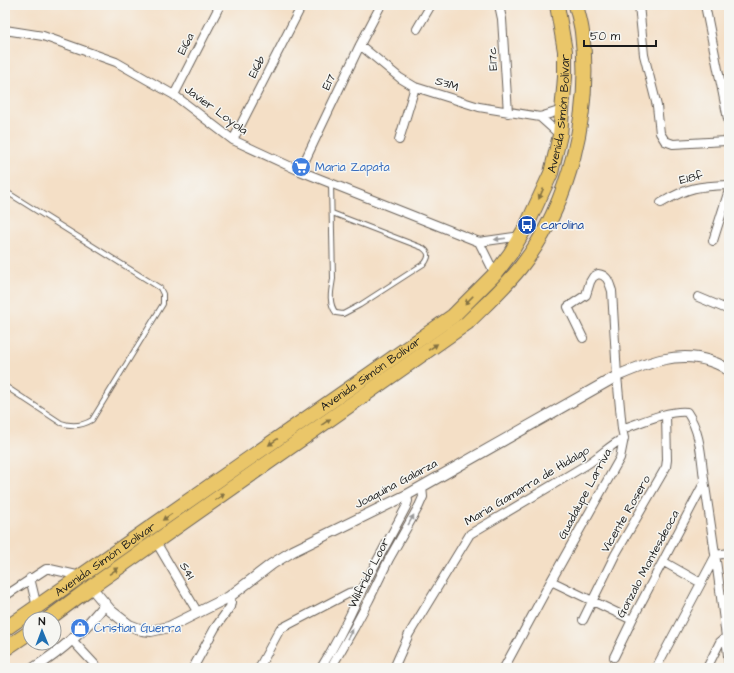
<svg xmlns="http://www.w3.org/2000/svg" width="734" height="673" font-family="'Architects Daughter',sans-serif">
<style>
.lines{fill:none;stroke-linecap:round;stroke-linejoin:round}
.service-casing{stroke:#686058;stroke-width:6}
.minor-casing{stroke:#686058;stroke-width:10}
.tertiary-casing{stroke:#686058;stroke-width:12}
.trunk-casing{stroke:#686058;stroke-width:16}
.service{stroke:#fff;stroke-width:4}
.minor{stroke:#fff;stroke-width:8}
.tertiary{stroke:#fff;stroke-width:10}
.trunk{stroke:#eac669;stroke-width:14}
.oneway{fill:#837142}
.oneway2{fill:#999}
.labels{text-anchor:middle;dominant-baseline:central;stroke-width:3;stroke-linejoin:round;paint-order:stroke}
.street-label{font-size:12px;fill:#1c1c1c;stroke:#f6f6f2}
.shop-label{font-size:12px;fill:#366cbe;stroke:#f6f6f2;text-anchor:start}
.transit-label{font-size:12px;fill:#164399;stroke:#f6f6f2;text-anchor:start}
</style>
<rect width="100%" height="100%" fill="#f6f6f2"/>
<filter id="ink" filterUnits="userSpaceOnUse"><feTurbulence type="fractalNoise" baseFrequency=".025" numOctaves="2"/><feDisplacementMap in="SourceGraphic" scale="8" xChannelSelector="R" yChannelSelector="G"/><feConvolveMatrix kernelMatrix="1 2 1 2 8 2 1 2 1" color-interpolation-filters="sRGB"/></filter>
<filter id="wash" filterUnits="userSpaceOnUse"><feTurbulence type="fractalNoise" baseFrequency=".012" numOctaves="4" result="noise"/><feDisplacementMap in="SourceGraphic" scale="16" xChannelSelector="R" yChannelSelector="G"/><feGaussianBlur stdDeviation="0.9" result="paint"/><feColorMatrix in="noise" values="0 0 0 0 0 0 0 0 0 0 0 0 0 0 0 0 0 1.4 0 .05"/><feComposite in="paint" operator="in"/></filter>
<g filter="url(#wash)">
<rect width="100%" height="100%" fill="#f4dfc6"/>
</g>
<g filter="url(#ink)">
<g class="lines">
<defs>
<path id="service" d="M331,184L333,279C331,291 328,303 336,313L343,314L360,305L425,263C429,257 430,253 423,248L332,213
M5,191L160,288L163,294V304L92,420C82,426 72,427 61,423L5,386"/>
<path id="minor" d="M499,5L502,19L508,113
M639,5L644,55L657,106L660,133L665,141L673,144L726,141L729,139
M705,5L729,124
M417,29L431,5
M5,30L43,36L116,62L174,95L233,140L300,171L479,242L521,236
M360,45L400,78L415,87L479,107L540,117L562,110
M174,95L220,5
M540,117L560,135
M233,140L302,5
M399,140L415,87
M300,171L360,45L381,5
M661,203C688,187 699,186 729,185
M713,241L729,190
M479,242L495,274
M698,297L729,310
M622,429C640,423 668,410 687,412C702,434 701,461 705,486C714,545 723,605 729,665
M156,542L198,613
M716,555L729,553
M664,562L701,583
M30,578L37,607
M551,581L632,620
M5,596L46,569H50L81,576
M583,620L615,555L666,467L667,460L666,415
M72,640L98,668
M614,657L632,620L704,483
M193,668L215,628L230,607L231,602L229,597
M259,668L280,629L349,593L354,592L360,594
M321,668C336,644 348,620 360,594C374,565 391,536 406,507L408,501L407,495
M331,668L354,628L369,600L389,559L419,506L423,497L422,487
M394,668L409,634L470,534L586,465C599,457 610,445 624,438
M504,668L551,581L620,458L624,438L622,429L617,376L612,291C609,283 608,275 598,274L593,277L590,282L586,295L568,307L583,338
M656,668L716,555
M707,668L720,642L726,637"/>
<path id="tertiary" d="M91,587L111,611L129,625L142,630L151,631L169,627L229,597L272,564L293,551L407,495L617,376C647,363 678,350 710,361C716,363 724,366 729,371
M34,668C61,651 85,630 105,604"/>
<g id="trunk">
<path d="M48,619L91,587L467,323C485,305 504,288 520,268C570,205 592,111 582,32C581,23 578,14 576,5"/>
<path id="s1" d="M5,629L453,316L495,274L510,254L527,225L551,173L560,135L565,77V51L557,5"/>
<path d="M5,649L30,632"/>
</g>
</defs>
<use href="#service" class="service-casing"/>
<use href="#minor" class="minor-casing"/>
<use href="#tertiary" class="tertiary-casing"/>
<use href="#trunk" class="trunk-casing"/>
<use href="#service" class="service"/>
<use href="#minor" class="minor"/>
<use href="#tertiary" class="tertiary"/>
<use href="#trunk" class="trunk"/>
</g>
<defs><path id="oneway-solid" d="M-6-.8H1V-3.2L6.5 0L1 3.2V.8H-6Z"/></defs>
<g class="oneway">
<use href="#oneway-solid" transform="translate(541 194) rotate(114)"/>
<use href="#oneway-solid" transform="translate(469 300) rotate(135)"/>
<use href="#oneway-solid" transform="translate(433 347) rotate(-35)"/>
<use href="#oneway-solid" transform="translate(326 422) rotate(-35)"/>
<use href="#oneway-solid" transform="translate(273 442) rotate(145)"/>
<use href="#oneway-solid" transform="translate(220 497) rotate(-35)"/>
<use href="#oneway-solid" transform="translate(167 517) rotate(145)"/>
<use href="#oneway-solid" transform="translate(114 571) rotate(-35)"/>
</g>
<g class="oneway2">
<use href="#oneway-solid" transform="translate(500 239) rotate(173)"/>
<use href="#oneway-solid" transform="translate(411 520) rotate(-60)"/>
<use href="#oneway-solid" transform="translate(350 634) rotate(-60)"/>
</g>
</g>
<defs>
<symbol id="supermarket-disc" viewBox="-11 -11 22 22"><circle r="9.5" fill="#3f7fe0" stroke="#f6f6f2"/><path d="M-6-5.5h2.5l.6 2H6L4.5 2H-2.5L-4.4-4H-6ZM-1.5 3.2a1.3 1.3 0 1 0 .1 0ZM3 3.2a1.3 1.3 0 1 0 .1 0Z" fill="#fff"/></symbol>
<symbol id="bus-disc" viewBox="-11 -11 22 22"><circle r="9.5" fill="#1a4fb4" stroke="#f6f6f2"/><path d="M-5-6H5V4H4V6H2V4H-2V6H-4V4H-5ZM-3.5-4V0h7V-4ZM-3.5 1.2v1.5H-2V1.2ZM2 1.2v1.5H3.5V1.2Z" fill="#fff"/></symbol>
<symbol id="shop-disc" viewBox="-11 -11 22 22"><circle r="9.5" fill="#3f7fe0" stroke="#f6f6f2"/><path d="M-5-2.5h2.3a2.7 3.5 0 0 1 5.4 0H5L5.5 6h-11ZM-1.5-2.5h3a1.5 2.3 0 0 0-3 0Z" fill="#fff"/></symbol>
</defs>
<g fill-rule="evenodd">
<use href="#supermarket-disc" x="290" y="156" width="22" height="22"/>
<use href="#bus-disc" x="516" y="214" width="22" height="22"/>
<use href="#shop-disc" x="69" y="617" width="22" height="22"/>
</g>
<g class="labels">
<g class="street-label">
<text transform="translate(186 44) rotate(-63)">E16a</text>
<text transform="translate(493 59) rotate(-93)">E17c</text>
<text transform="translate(257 67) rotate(-63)">E16b</text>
<text transform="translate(329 82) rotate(-65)">E17</text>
<text transform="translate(447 84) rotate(18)">S3M</text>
<text transform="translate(216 110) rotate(36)">Javier Loyola</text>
<text stroke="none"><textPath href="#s1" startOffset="782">Avenida Simón Bolívar</textPath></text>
<text transform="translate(691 178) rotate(-13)">E18f</text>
<text stroke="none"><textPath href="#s1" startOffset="446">Avenida Simón Bolívar</textPath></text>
<text transform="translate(396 484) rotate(-28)">Joaquina Galarza</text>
<text transform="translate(527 486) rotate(-31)">Maria Gamarra de Hidalgo</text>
<text transform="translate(585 494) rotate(-62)">Guadalupe Larriva</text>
<text transform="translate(626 514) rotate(-60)">Vicente Rosero</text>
<text stroke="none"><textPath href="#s1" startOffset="122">Avenida Simón Bolívar</textPath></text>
<text transform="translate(648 564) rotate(-62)">Gonzalo Montesdeoca</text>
<text transform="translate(187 571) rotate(59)">S4I</text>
<text transform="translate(369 573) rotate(-63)">Wilfrido Loor</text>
</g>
<g class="shop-label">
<text x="315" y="167">Maria Zapata</text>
<text x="94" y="628">Cristian Guerra</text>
</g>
<g class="transit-label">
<text x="541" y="225">carolina</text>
</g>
</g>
<rect width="734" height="673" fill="none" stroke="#f6f6f2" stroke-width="20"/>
<g transform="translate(42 631) rotate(359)"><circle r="19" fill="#f6f6f2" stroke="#9f9f9c"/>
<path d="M0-3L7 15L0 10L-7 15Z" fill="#1f6fb2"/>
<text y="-6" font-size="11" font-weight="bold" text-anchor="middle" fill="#1c1c1c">N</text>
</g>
<path d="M584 40v6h72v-6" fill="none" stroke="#1c1c1c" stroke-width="2"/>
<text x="590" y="40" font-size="12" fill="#1c1c1c" stroke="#f6f6f2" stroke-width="3" paint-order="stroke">50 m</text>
</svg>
